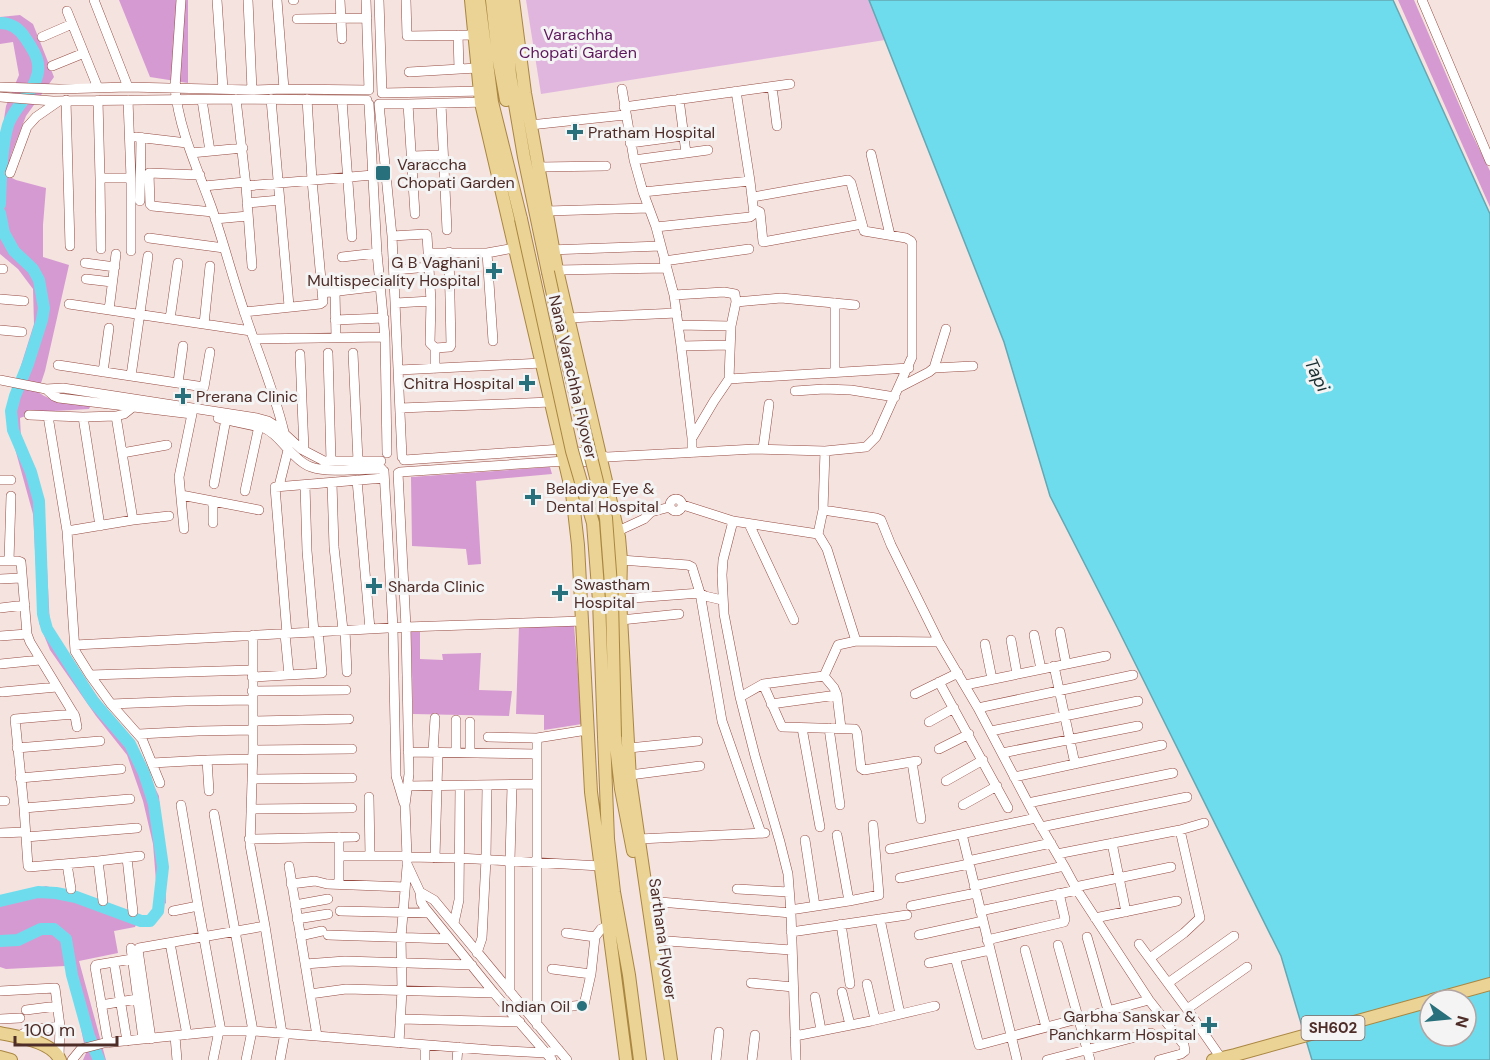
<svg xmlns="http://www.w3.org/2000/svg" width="1490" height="1060" font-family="'DM Sans',sans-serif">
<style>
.green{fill:#e1b6de}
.forest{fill:#d69ad2}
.water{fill:#6fdced;stroke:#65a7b2;stroke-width:1.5;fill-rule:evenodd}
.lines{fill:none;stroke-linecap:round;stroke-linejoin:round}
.river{stroke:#6fdced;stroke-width:12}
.minor-casing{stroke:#964c42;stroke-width:10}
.major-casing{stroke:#aa8640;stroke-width:14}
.minor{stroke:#fff;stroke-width:9}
.major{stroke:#ead395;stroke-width:12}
.major-bridge-casing{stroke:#aa8640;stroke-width:14;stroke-linecap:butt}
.major-bridge{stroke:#ead395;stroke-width:12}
.poi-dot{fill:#28707b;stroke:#f4f4f4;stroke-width:2}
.labels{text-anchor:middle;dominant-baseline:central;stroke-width:6;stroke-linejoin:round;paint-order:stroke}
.shield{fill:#f4f4f4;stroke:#806864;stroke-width:1.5}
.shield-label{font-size:15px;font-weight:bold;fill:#4e2c27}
.park-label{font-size:16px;fill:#5e175c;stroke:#f4f4f4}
.poi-label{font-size:16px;fill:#4e2c27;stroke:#f4f4f4;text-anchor:start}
.street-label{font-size:16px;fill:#4e2c27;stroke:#f4f4f4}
.water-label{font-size:18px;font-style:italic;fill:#1a2e32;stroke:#f4f4f4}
</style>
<rect width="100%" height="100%" fill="#f5e3e0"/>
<path class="green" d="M526,0H869L885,40L541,94Z"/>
<path class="forest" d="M119,0H188V83L150,77Z
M1398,0H1414L1471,132L1490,171V207Z
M20,15L33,24L54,77L26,116L11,155L8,176L16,180L46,188L43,225V257L69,265L45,371L38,392C53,403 72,403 91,405L89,409L37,412L20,418L21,438L41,501L45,527L50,627L85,680L135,748L159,796L165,873L166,904L157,894L153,844L143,801L127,755L96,716L50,650L39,623L33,514L11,434L8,414L13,391L34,324L33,289L18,269L0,254V145L6,106L19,75L13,42L0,44V17Z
M550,467L552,474L476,481L481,564L468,565L466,549L412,546L411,477Z
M574,625L582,724L544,730V715L516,714L519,626Z
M411,632H420V659L443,660L442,654L481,653L479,690L512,691L509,716L413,714Z
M46,886L140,916L135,927L114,931L118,953L79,961L106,1060H83L86,1053L80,1024L65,966L6,969L0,967V898Z"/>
<path class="water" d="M869,0H1393L1490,214V1060H1312L1281,956L1117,627L1050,496L1004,342ZM1430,1000H1466V1036H1430Z"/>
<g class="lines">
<path class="river" d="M0,23C12,23 20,29 26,39C30,45 35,52 37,59C45,85 15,103 8,125C1,150 1,178 0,204
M0,213L4,233L14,251L33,269L39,280L44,308L42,320L28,364L15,396L11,411L13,430L31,472L39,501L43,614L47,629L93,701L130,744L144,773L154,804L163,867L158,911L150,921H141L76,897L56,893L38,892L0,901
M0,941L18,940L41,929H54L66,939L72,975L89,1036L99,1060"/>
<defs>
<path id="minor" d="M94,0L128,87
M181,0L175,88C179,130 197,167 211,206C223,240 232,276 244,311C257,351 274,390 284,432
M217,0L223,89
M248,0L252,90
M277,0L284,89
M293,0H294
M340,0L342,39
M379,0L382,93L485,91
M406,0L407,36L474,35
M1422,0L1490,161
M67,11L98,88
M297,19L367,18
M458,35L459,69
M42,37L72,24
M52,66L84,53
M409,72L477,68
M0,87L59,89L128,87L252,90L284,89L369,90L366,0
M772,87L777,126
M622,89L634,160L643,192L656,227L674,295L681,346L692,438V453
M0,97L53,101L236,99L367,100
M236,99L246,186L252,266
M271,99L289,306
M679,99L686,153
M66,100L70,246
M98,100L100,178L101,249
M128,100L131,178V251
M202,100L210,151
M342,100L352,237
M369,104L377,253L385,337L387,453
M408,104L415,214
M441,104L447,230
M624,107L790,84
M530,125L625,115
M136,137L187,143
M630,143L683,136
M191,153L243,148
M871,154L890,235
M412,156L443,155
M634,160L708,150
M539,167L606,166
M10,173L27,127L36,117L59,101
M200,175L149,173L150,204L152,206L213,212
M100,178H131
M204,186L245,182
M246,186L373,175
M643,192L750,181
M140,201L141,137
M247,203L280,200
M754,209L760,212L763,242L862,224
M547,211L649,208
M215,219L248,216
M656,227L750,217L754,214L750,181L736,91
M392,236L426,234L427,235L431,301L430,343L435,348
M149,238L224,248
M549,250L661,246
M429,253H487L514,248
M487,253L493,341
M342,257L377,253
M664,261L749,249
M85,263L115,267
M0,269H3
M394,270L429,267
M557,270L666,268
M86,279L112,282
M335,291L336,337
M322,293L381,286
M674,295L724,292L735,294L736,302
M0,299L24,301
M396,303L431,301
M69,304L251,331
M109,310L116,254
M244,312L320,304L323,302L312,180L307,99
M568,318L677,313
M170,319L178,263
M335,320L384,318
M204,324L210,266
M678,325L731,326
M0,330L22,332
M254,339L385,337
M681,346L730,345
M328,353L331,461
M353,353L358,461
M300,354L304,450
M58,365L204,387L210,352
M934,368L973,366
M435,369V348L450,347L451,345L449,252
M399,370L542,363
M103,372L109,328
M835,372V303
M131,376L148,256
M729,379L909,368
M0,380L46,389L63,388L257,418L268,421L276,426L301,449L324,461H381
M178,383L183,346
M900,387L929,372L934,368L946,329
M46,389L54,396L59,398L192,414
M795,391L824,389L851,390L895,397
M400,408L551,402
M29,415L83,417L116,416L124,414L134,406
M48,416L67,531L75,651L90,675L111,704L142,739L160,783
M116,416L133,520
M83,417L100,526
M218,418L264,428C278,434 284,447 295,456C300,461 305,465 311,467C328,473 362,469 382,469
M692,438L714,401L729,379L731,326L736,302L781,298L855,305
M763,449L769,404
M122,453L167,445
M402,457L392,236L379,104H408L487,102
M404,460L562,449L607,457L755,449L825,451L866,447L876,437L912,357V243L911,241L906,238L864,231L851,183L848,180L753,197
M384,471L393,628L396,776L404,803
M400,472L565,461L598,462
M398,473L406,627L409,774L405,805L407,857V864L420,892L421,902L425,908L494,993L552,1060
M0,480H11
M357,480L370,629
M332,483L334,547L343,630
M214,484L226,419
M305,485L307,551L314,632
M279,486L288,450
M245,491L259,426
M181,495L259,510
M670 505a6 6 0 1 1 12 0a6 6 0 1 1-12 0Z
M213,501V523
M683,505L733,521L818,534L827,549L856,641
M574,509H642L651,512
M823,510L876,518L881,520L891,545L939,642L978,708L1036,818L1064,866L1077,890L1149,1000L1184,1045L1185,1051L1181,1054L1159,1060
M733,521L723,560L722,575L724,614L740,697L755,756L780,842L788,874L791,913L796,1060
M749,524L794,620
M184,529L179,477L192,414
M67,531L133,520L169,516
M612,531H618L644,519L651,512L670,507
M818,534L823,510L825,451
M621,560L688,565L692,567L700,593L722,721L761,833
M0,561H18L21,562L27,634L30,642L75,716L77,727
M9,561L11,496
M0,579L21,578
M620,599L700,593L705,596L722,600
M0,608L25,605
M621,620L679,614
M345,630L347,672
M1060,632L1066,664
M285,634L289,675
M287,634L275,487L384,478
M253,635V750L250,845L265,926L282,1033
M1034,635L1041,669
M0,636L27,634
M1011,640L1017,674
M985,644L992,679
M75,645L406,627L583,621
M0,664L40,660
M1054,666L1075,764
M90,675L252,670
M824,676L834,688L837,695L841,728
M252,677L322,673L318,631
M939,682L1008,808
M763,684L782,727L855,729L857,733L861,768L864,770L917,761
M965,685L1106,656
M252,691L346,690
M2,692L57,687
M915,694L958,673
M740,697L763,684L824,676L838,645L856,641L939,642
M111,704L186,701L252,700
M771,704L837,695
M978,708L1133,675
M74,714L15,719L24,808L28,866L29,867L98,861L140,856
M456,720V752
M253,721L349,719
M470,722V752
M929,722L954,708
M802,728L820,827
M829,728L840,805
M991,731L1138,701
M139,734L198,731L252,730
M488,737L537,738L587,730
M537,738V1025
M17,748L100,741
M629,748L698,741
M939,749L969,734
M253,750L352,749
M408,752L536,754
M433,752L435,718
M1002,753L1138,726
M207,760L209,791
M912,762L921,819
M152,763L207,760L252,759
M630,775L700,766
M1014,777L1162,745
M20,778L121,769
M252,779L352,778
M946,781L983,760
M407,786L536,784
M369,797L370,856
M0,801H5
M1028,803L1173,773
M181,805L198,906L221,1031
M963,805L997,786
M24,808L130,799
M251,809L352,808
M214,814L253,1031
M1041,827L1187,797
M0,833L25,832
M962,834L1017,1060
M837,835L849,901
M26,837L137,828
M339,837V884
M249,839L355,837
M639,839L765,833
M805,840L815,906
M1112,843L1126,912
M890,849L1036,818
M1057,854L1180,830L1204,823
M339,856H407
M407,857L459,858L600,866
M127,858L133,912
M435,858L438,752
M98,861L103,901
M968,861L1051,843
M67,864L71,889
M289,866L317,1036
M900,878L969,864
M291,884L315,881L327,884L405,887
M974,886L1064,866
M1075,887L1171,867
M737,889L789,892
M420,892L434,900L567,1060
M648,901L791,913
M295,905L328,899
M911,906L976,893
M790,910L849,901L879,895L873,825
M173,911L198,906
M340,911L429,913
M980,911L1077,890
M1095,918L1177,901
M297,919L328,914
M880,919L900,1014
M454,923L459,900L460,786
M841,924L850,984
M791,932L907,915
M566,933L595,937
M328,935L450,939
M919,935L983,921
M300,936L322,931
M1087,937L1108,1010
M654,940L791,950
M987,940L1064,922L1065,919L1059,893
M170,943L187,1035
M1139,944L1187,1009L1221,1058
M1058,945L1090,1060
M131,948L143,1039
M1025,950L1046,1027
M477,953L482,938L486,859L487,786
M955,957L979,1045L1149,1000
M1150,958L1184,933L1200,918L1180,830
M114,962L127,1041
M929,963L990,950
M305,964L345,961L472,965
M552,969L591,974
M751,983L793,987
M1168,983L1234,936
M867,984L875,1019
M0,991L55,988L60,1026L59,1056
M510,992V860L512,786
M842,992L850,1025
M310,994L346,989L494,993
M815,997L821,1030
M101,1005L137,999
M562,1007L584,1005L591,974L595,937L601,929L608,926
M1187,1009L1247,967
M26,1010L57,1006
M0,1019L20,1018
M401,1019L520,1022
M175,1036L177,1060
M795,1036L871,1021L935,1006
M18,1037L29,1030L60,1026
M151,1039L138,950L139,948L265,926
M108,1043L95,967L96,965L132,959
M399,1043L402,990L401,937L407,867
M72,1060L81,1049L104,1043L221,1031H253L491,1050L546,1053L559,1050
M213,1060L219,1031
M246,1060L252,1031
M280,1060L285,1033
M425,1060V1045
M457,1060L458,1047
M716,1060L719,1032
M752,1060L755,1035
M1047,1060L1151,1033"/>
<path id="major" d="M471,0L481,103L572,493L578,545L591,792L626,1060
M479,0L492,102L521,219
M492,0L498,56L506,100
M504,0L510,75L524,157L548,272
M513,0L525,93L557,270L619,537L621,560L620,599L630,779L671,1060
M604,737L608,839L614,892L629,975L640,1060
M615,737L621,789L633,851
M1432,1000L1490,984
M0,1033C18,1037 52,1041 60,1060
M0,1057L11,1060
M1213,1060L1235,1055L1430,1001"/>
</defs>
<use href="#minor" class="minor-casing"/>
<use href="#major" class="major-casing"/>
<use href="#minor" class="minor"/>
<use href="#major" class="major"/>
<defs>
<path id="major-bridge" d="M521,219L572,451L593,523L599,601L604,737
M548,272L569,368L606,518L612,599L615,737"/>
</defs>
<use href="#major-bridge" class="major-bridge-casing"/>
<use href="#major-bridge" class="major-bridge"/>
</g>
<g class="poi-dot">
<path d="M572 123h6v6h6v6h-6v6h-6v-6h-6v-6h6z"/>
<rect x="375" y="165" width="16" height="16" rx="3"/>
<path d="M491 262h6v6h6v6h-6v6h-6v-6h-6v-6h6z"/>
<path d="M524 374h6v6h6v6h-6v6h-6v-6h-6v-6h6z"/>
<path d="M180 387h6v6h6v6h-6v6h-6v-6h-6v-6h6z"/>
<path d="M530 488h6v6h6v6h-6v6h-6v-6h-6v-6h6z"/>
<path d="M371 577h6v6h6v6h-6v6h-6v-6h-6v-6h6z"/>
<path d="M557 584h6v6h6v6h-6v6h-6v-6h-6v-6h6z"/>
<circle cx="582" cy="1006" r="6"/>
<path d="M1206 1016h6v6h6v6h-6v6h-6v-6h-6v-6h6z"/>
</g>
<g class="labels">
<rect class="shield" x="1301.5" y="1016" width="63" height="24" rx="4.5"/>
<g class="shield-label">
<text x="1333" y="1028">SH602</text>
</g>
<g class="park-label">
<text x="578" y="34">Varachha<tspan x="578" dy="18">Chopati Garden</tspan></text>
</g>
<g class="poi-label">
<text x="588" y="132">Pratham Hospital</text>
<text x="397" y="164">Varaccha<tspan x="397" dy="18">Chopati Garden</tspan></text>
<text x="480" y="262" text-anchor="end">G B Vaghani<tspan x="480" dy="18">Multispeciality Hospital</tspan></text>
<text x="514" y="383" text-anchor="end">Chitra Hospital</text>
<text x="196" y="396">Prerana Clinic</text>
<text x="546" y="488">Beladiya Eye &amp;<tspan x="546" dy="18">Dental Hospital</tspan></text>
<text x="574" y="584">Swastham<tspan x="574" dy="18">Hospital</tspan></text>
<text x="388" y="586">Sharda Clinic</text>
<text x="570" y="1006" text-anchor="end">Indian Oil</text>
<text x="1196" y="1016" text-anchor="end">Garbha Sanskar &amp;<tspan x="1196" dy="18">Panchkarm Hospital</tspan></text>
</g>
<g class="street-label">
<text transform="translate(573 377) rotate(77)">Nana Varachha Flyover</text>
<text transform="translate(663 939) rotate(82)">Sarthana Flyover</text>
</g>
<g class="water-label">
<text transform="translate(1317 375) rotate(65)">Tapi</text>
</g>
</g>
<g transform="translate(1448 1018) rotate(105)"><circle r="28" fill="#f4f4f4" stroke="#b2a4a2" stroke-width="1.5"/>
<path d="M0-4.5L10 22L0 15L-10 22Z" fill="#28707b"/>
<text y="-9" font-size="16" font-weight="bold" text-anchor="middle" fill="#4e2c27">N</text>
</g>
<path d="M15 1036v9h102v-9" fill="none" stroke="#4e2c27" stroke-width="3"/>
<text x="24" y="1036" font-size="18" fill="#4e2c27" stroke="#f4f4f4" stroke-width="4.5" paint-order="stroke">100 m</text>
</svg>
